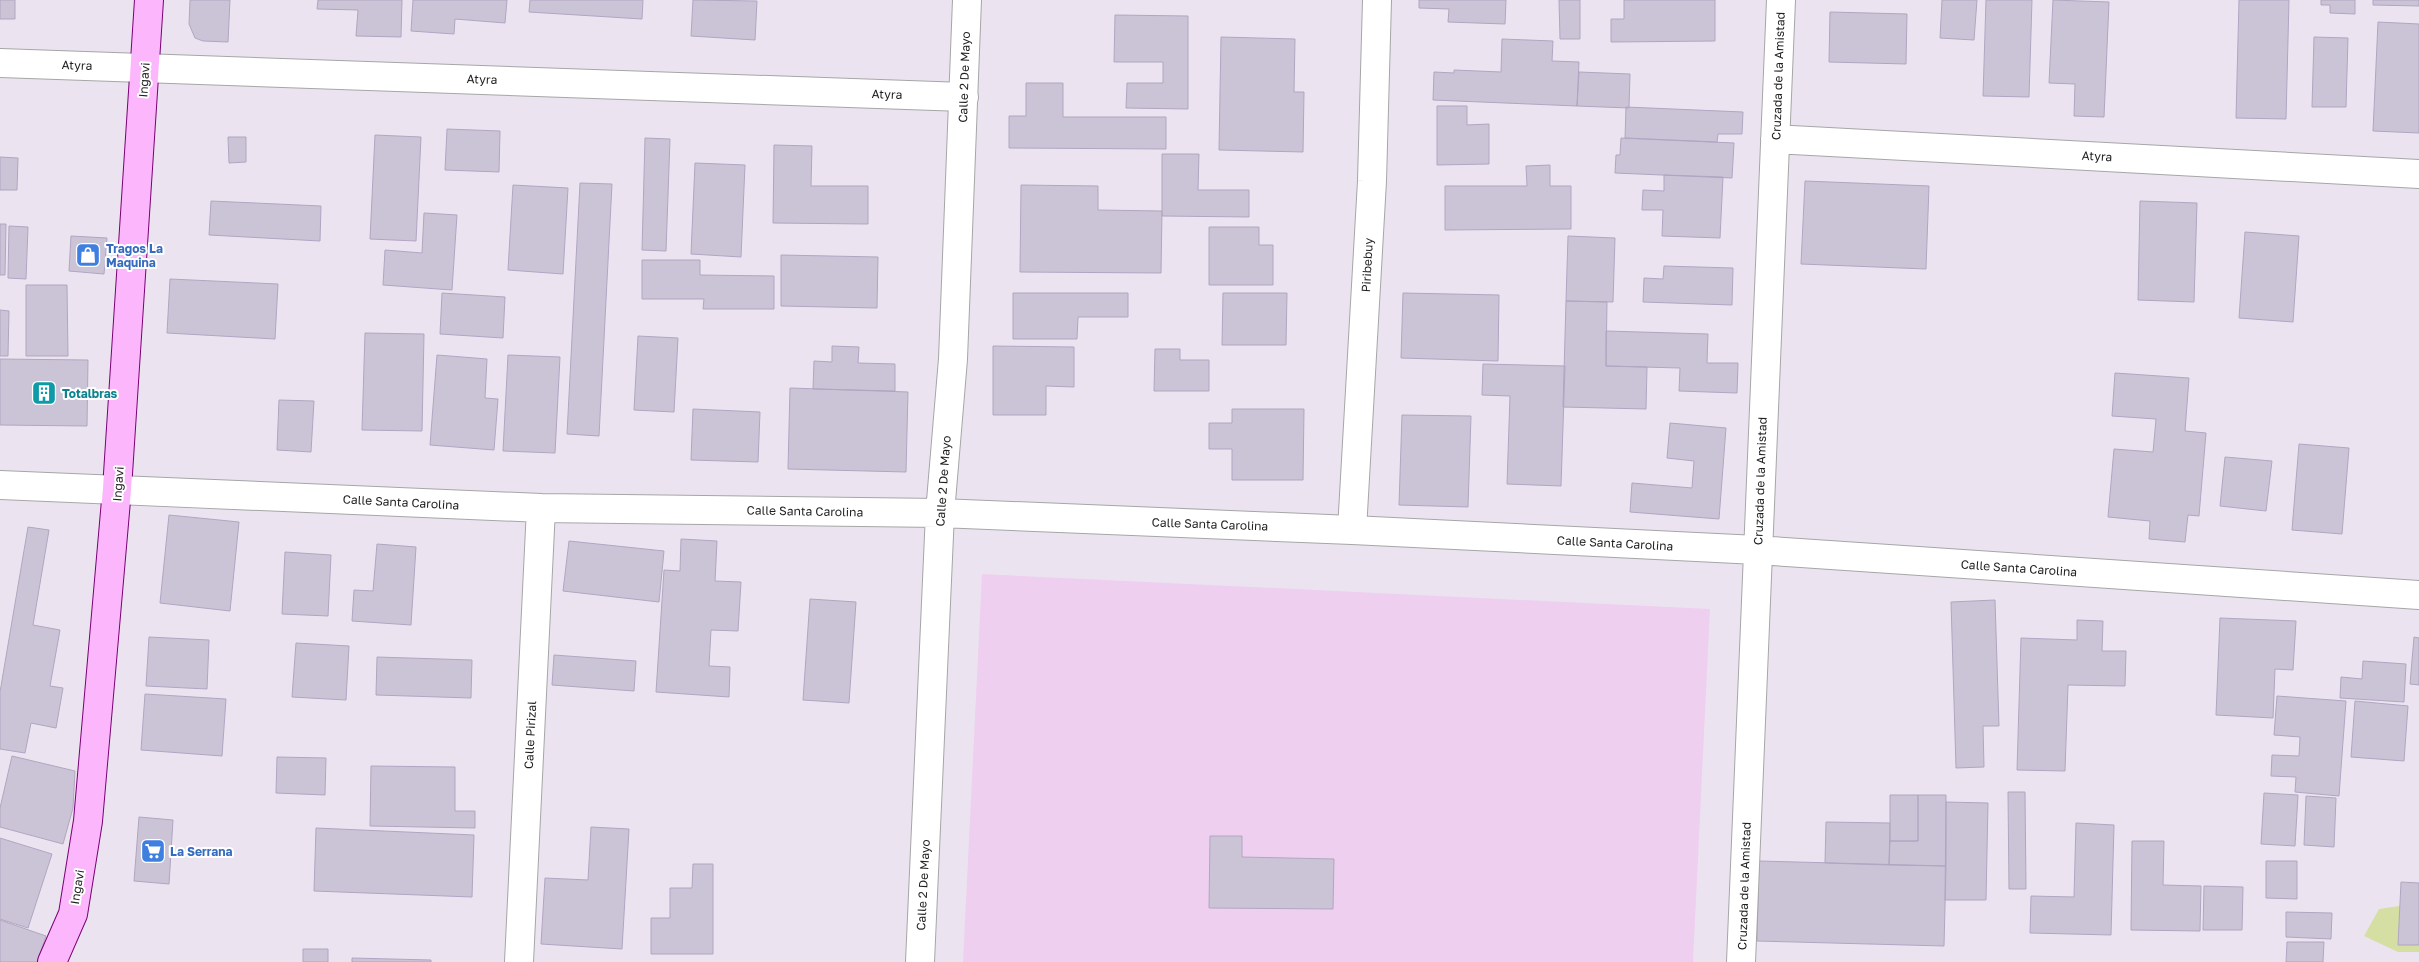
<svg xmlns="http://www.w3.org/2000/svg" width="2419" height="962" font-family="'Golos Text',sans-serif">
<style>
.farmland{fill:#efcfef}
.water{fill:#d5dfa3}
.building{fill:#cbc4d7;stroke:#b1a6c2}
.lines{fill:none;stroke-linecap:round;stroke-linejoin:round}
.minor-casing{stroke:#a6a6a6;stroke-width:30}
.secondary-casing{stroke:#7a0175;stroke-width:30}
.minor{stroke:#fff;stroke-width:28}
.secondary{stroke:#fbb6fc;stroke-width:28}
.labels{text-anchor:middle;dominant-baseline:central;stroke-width:4;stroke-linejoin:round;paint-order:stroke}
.street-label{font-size:12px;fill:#1f1f1f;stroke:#fff}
.shop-label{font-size:12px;font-weight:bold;fill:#366cbe;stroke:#fff;text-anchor:start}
.culture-label{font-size:12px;font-weight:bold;fill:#0d838f;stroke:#fff;text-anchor:start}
</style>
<rect width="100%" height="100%" fill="#ebe4f0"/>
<path class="farmland" d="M982,574L1710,609L1693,962H963Z"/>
<path class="water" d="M2419,903V952H2398L2364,936L2379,909Z"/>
<path class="building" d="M0,0H15V19H0Z
M190,0H230L228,42L203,41L195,38L189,24Z
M318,0H402L401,37L356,36L358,10L317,9Z
M413,0H507L505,23L455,19L454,34L411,31Z
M530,0H643L642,19L529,12Z
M693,0L757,1L755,40L691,36Z
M1419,0H1506L1505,24L1448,22L1449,9L1419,8Z
M1559,0H1580V39H1560Z
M1624,0H1715V41L1611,42V19H1624Z
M1942,0H1977L1974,40L1940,38Z
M1986,0H2032L2029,97L1983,96Z
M2053,0L2109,2L2104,117L2074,116L2075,84L2049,83Z
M2239,0H2289L2286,119L2236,118Z
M2321,0H2355V14L2330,13V5H2321Z
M2373,0H2419V6L2373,5Z
M1830,12L1907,14L1906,64L1829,62Z
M1115,15L1188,16V109L1126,108L1127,83H1163V62H1114Z
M2378,22L2419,24V133L2373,131Z
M1221,37L1295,39L1294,92H1304L1303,152L1219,150Z
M2314,37L2348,38L2346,107H2312Z
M1502,39L1553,41L1552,61L1579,62L1577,106L1433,100L1434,72L1454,73V70L1501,72Z
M1579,72L1630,74L1629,108L1577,106Z
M1026,83H1063V117H1166V149L1009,148V116H1026Z
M1437,106H1467V125L1489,124V164L1437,165Z
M1626,107L1743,112L1742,134H1718L1717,142L1625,138Z
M447,129L500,131L499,172L445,170Z
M375,135L421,137L416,241L370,239Z
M228,137H246V162L229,163Z
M645,138L670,139L666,251L642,250Z
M1621,138L1734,143L1732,178L1615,173L1616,155H1620Z
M774,145L812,146L811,186H868V224L773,223Z
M1162,154H1199L1198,190H1249V217L1162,216Z
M0,157L18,158L17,190H0Z
M695,163L745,165L741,257L691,254Z
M1550,165V186H1571V229L1445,230V186H1527L1526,166Z
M1664,175L1723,177L1720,238L1662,236L1663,210H1642L1643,190L1664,191Z
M1805,181L1929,186L1926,269L1801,264Z
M580,183L612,184L599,436L567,434Z
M513,185L568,188L563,274L508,270Z
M1021,185L1098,186V210L1162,211L1161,273L1020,272Z
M211,201L321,206L320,241L209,235Z
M2140,201L2197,203L2194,302L2138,300Z
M424,213L457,215L452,290L383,285L385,250L422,253Z
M0,224H6L5,275H0Z
M9,226L28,227L26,279L8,278Z
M1209,227H1259V245H1273V285H1209Z
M2245,232L2299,236L2293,322L2239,318Z
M71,236L107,238L104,274L69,271Z
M1568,236L1615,238L1613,302L1566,301Z
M781,255L878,257L877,308L781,306Z
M642,260H700V275L774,276V309H703L704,299H642Z
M1664,266L1733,268L1732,305L1643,302L1644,278L1663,279Z
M170,279L278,284L275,339L167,333Z
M26,285H67L68,356H26Z
M442,293L505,297L503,338L440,334Z
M1013,293H1128V317H1078L1077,339H1013Z
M1223,293H1287L1286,345H1222Z
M1403,293L1499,295L1498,361L1401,358Z
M1566,301L1607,302L1606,366L1647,367L1646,409L1563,407Z
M0,310L9,311L8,356H0Z
M1606,331L1708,334L1707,363H1738L1737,393L1679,391L1680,368L1606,366Z
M365,333L424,334L422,431L362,430Z
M638,336L678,338L674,412L634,410Z
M832,346L859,347L858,363L895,364V391L813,389L814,361L832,362Z
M993,346L1074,347V387L1046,386V415H993Z
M1155,349H1180V360H1209V391H1154Z
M437,355L487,359L485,398L498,399L494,450L430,445Z
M508,355L560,357L555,453L503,451Z
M0,359L88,360L87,426L0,425Z
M1483,364L1565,366L1561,486L1507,484L1510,396L1482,395Z
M2115,373L2189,378L2185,431L2206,433L2199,516L2188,515L2185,542L2149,539L2150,521L2108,517L2114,449L2153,452L2156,419L2112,416Z
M790,388L908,392L906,472L788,469Z
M279,400L314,401L311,452L277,450Z
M693,409L760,412L758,462L691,460Z
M1232,409H1304L1303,480H1232V449H1209V423H1232Z
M1402,415L1471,416L1468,507L1399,505Z
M1670,423L1726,428L1719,519L1630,512L1632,483L1692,488L1694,461L1667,458Z
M2299,444L2349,448L2342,534L2292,530Z
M2225,457L2272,461L2266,511L2220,506Z
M169,515L239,522L230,611L160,603Z
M28,527L49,530L33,625L60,630L50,686L63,688L56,728L31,723L25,753L0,749V692Z
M681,539L717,541L715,581L741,582L738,631L711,630L709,666L730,667L729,697L656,692L664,570L680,571Z
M569,541L664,551L659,602L563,591Z
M377,544L416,547L411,625L352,621L354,590L373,591Z
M285,552L331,555L328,616L282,614Z
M810,599L856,602L849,703L803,700Z
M1995,600L1999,726H1983L1984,767L1956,768L1951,602Z
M2220,618L2296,621L2293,670L2275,669L2273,718L2216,715Z
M2077,620L2103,621L2102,651H2126L2125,686L2068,685L2065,771L2017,770L2021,638L2077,640Z
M149,637L209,640L207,689L146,686Z
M2414,637L2419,638V685L2410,684Z
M296,643L349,646L346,700L292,697Z
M554,655L636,661L634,691L552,685Z
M377,657L472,660L471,698L376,695Z
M2363,661L2406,664L2404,702L2340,698L2341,677L2362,679Z
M145,694L226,699L222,756L141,750Z
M2277,696L2346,701L2339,796L2295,792L2296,777L2271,776L2272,755L2299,756L2300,737L2274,735Z
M2355,701L2408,706L2404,761L2351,757Z
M12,756L75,771L73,808L63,844L0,827V808Z
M277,757L326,758L325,795L276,793Z
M371,766L455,767V811H475V828L370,826Z
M2008,792H2025L2026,889H2009Z
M2264,793L2298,795L2295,846L2261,844Z
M1890,795H1918V841H1890Z
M1918,795H1946V866L1889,865L1890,841H1918Z
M2306,796L2336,798L2334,847L2304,845Z
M1946,802L1988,803L1986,900H1945Z
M139,817L173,820L169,884L134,881Z
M1826,822L1890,823L1889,865L1825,863Z
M2076,823L2114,825L2111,935L2030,933L2031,896L2074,897Z
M591,827L629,829L622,949L541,944L545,878L588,880Z
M316,828L474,835L472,897L314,891Z
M1210,836H1242V857L1334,859L1333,909L1209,908Z
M0,838L52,854L28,928L0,919Z
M2132,841H2164L2163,885L2201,886L2200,931L2131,930Z
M1759,861L1946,866L1944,946L1757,941Z
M2266,861H2297V899L2266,898Z
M693,864H713V954H651V918H670V888H692Z
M2401,882L2419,883V945H2398Z
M2204,886L2243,887L2242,930H2203Z
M2286,912L2332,913L2331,939L2286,937Z
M0,920L46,936L37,962H0Z
M2287,942H2324L2323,962H2286Z
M303,949H328V962H303Z
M352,958L431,960V962H352Z"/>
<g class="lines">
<defs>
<path id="minor" d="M0,63L964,97
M1775,139L2419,174
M0,485L541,508L940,513L1352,530L1757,550L2419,595
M1352,530L1372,181L1377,0
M519,962L541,508
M920,962L940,513L953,359L967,0
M1741,962L1781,0"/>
<path id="secondary" d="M52,962L73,914L88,821L117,489L149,0"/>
</defs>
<use href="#minor" class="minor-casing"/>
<use href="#secondary" class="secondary-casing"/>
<use href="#minor" class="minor"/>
<use href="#secondary" class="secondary"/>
</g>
<defs>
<symbol id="shop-square" viewBox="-11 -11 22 22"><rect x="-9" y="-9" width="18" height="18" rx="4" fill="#3f7fe0" stroke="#fff"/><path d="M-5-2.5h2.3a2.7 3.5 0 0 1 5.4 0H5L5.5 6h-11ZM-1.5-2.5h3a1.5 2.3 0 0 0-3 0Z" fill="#fff"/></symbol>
<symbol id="building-square" viewBox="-11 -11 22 22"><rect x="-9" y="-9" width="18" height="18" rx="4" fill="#0f9aa8" stroke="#fff"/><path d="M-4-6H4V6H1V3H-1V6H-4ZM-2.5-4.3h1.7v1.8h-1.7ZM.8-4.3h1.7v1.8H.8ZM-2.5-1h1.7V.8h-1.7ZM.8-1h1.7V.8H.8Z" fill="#fff"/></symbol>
<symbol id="supermarket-square" viewBox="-11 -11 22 22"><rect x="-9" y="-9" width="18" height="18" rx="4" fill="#3f7fe0" stroke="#fff"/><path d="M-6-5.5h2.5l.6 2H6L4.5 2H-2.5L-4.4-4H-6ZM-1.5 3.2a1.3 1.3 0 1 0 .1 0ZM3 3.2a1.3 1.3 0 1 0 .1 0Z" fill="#fff"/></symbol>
</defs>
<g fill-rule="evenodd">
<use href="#shop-square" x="74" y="241" width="28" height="28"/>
<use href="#building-square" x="30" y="379" width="28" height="28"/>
<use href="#supermarket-square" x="139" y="837" width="28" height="28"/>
</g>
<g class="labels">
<g class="street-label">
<text transform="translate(77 65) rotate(2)">Atyra</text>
<text transform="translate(1778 76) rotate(-88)">Cruzada de la Amistad</text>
<text transform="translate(964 77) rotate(-88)">Calle 2 De Mayo</text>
<text transform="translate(482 79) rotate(2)">Atyra</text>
<text transform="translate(144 80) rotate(-86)">Ingavi</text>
<text transform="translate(887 94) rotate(2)">Atyra</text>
<text transform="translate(2097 156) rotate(3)">Atyra</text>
<text transform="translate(1367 265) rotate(-87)">Piribebuy</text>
<text transform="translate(943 481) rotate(-86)">Calle 2 De Mayo</text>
<text transform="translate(1760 481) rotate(-88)">Cruzada de la Amistad</text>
<text transform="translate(118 484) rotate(-86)">Ingavi</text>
<text transform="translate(401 502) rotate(3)">Calle Santa Carolina</text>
<text transform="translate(805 511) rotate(1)">Calle Santa Carolina</text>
<text transform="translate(1210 524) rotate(2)">Calle Santa Carolina</text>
<text transform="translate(1615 543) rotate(3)">Calle Santa Carolina</text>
<text transform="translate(2019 568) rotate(4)">Calle Santa Carolina</text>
<text transform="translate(530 735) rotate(-87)">Calle Pirizal</text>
<text transform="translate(923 885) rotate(-87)">Calle 2 De Mayo</text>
<text transform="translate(1744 886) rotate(-88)">Cruzada de la Amistad</text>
<text transform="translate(77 887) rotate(-81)">Ingavi</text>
</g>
<g class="shop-label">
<text x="106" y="248">Tragos La<tspan x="106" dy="14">Maquina</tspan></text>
<text x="170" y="851">La Serrana</text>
</g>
<g class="culture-label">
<text x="62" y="393">Totalbras</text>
</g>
</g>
</svg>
